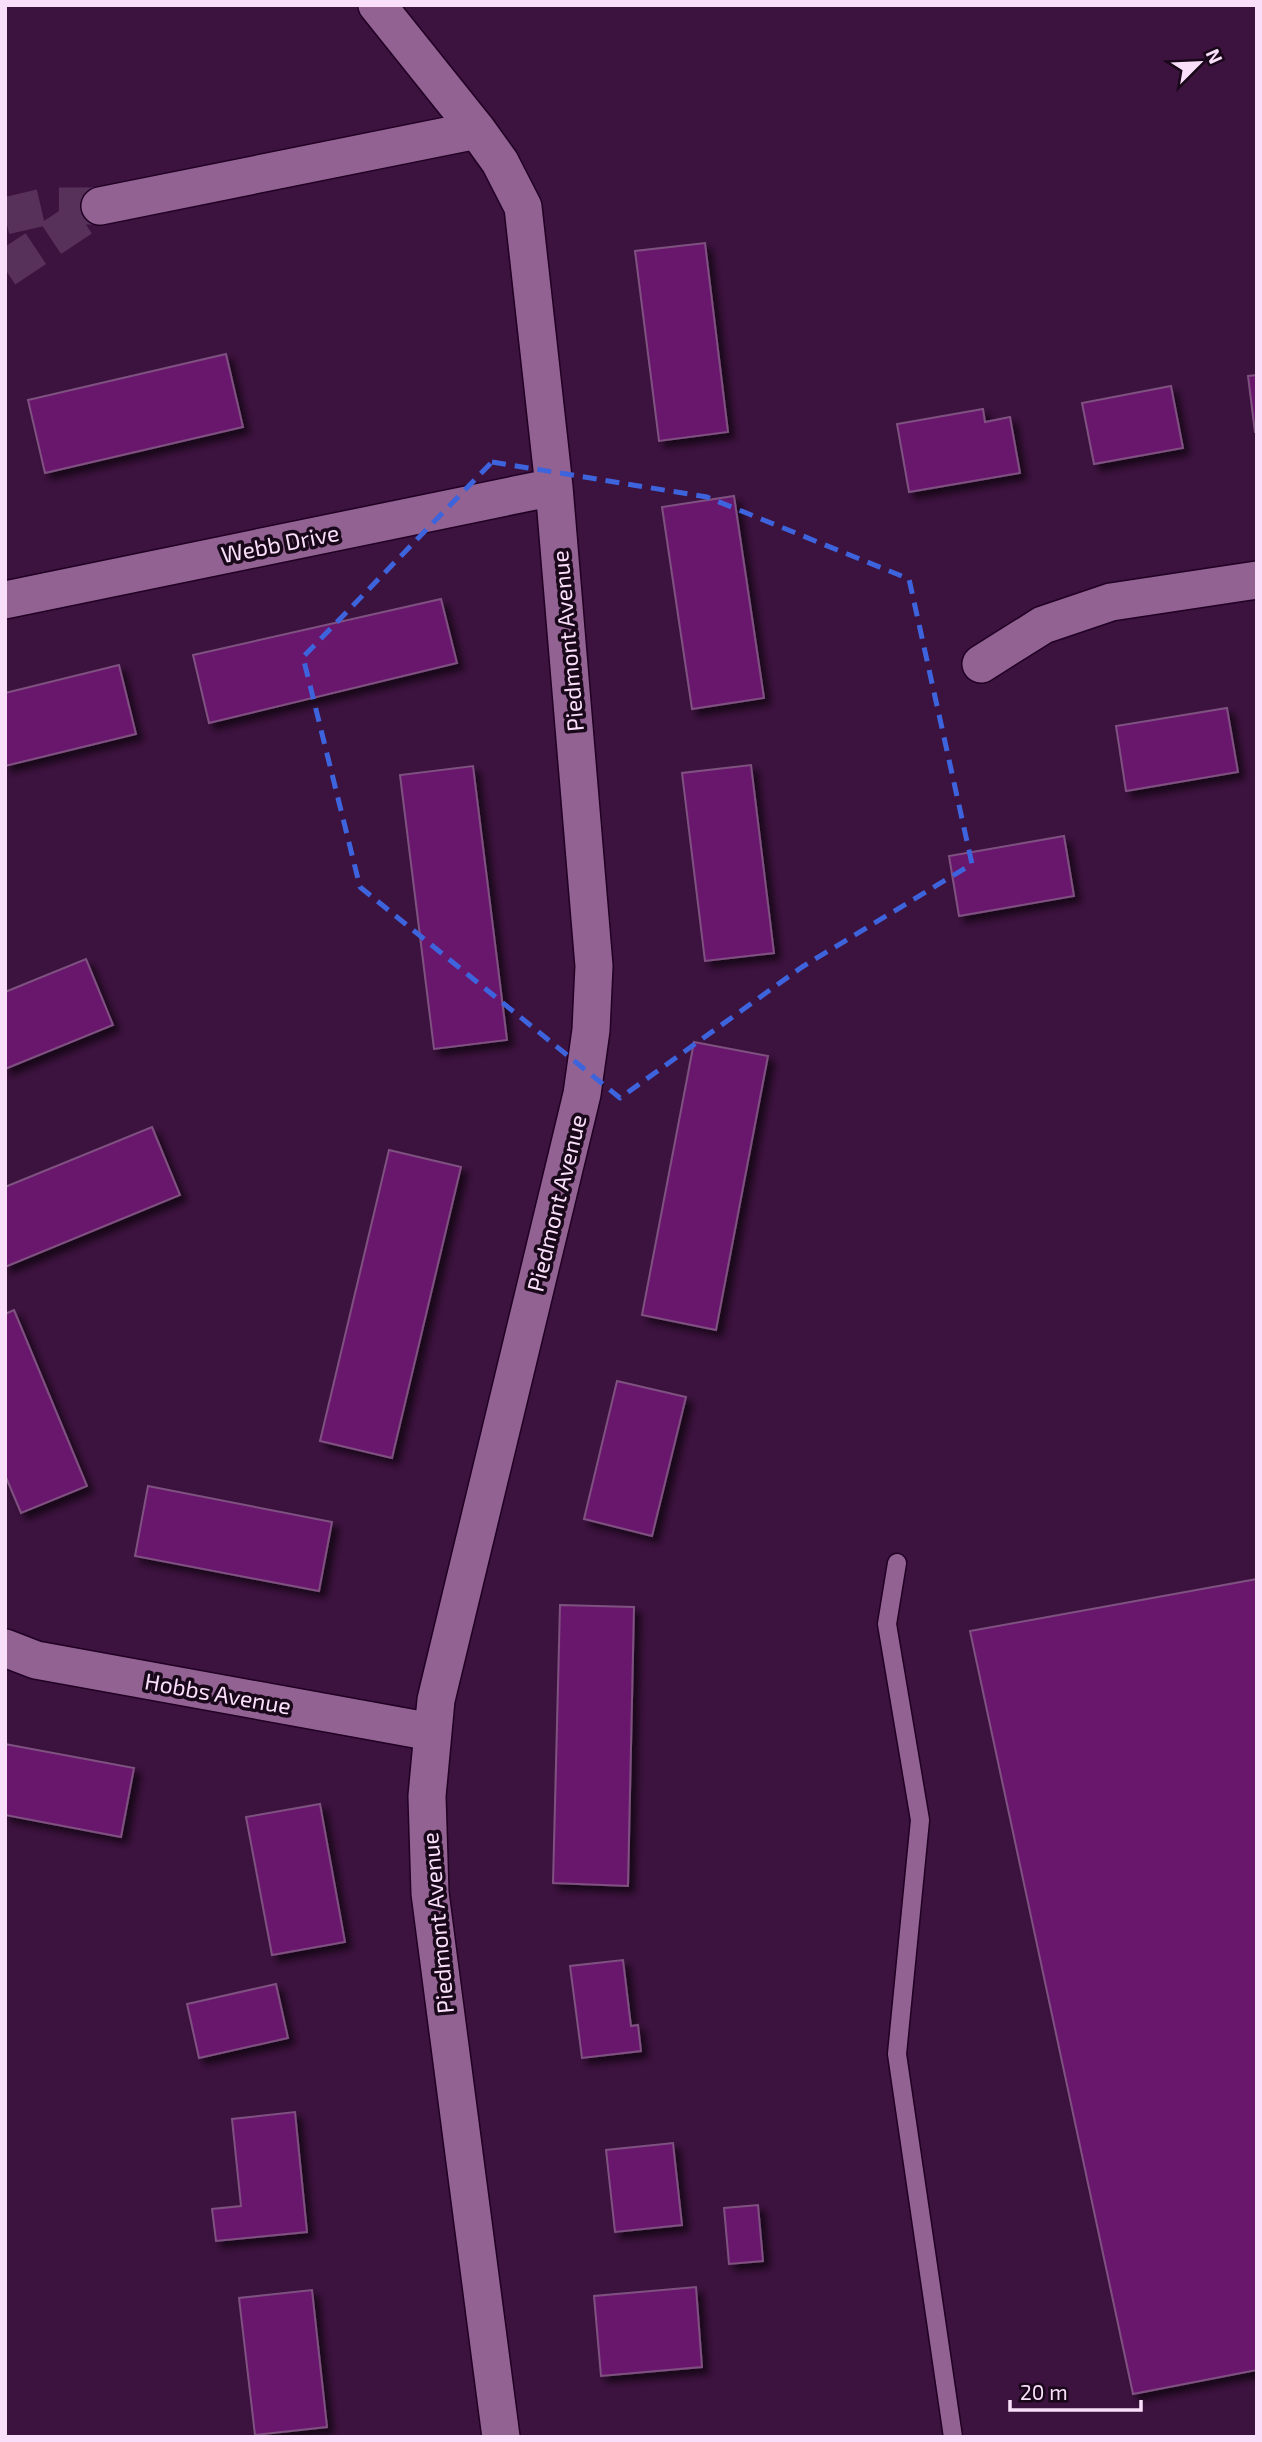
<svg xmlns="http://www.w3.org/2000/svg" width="1262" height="2442" font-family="'Exo 2',sans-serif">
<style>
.building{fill:#69196d;stroke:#7f5180;stroke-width:2;filter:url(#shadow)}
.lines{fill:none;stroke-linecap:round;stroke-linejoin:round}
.street-tunnel{stroke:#58315a;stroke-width:37;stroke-dasharray:37 18;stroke-linecap:butt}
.lane-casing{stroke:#210024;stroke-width:21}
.street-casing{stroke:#210024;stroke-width:40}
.lane{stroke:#916292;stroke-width:18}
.street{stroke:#916292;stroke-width:37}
.marked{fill:none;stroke:#3e64dd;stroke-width:5;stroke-dasharray:14 9;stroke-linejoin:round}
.labels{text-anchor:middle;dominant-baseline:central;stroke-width:7;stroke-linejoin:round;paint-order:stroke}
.street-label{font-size:23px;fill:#fadffa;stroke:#19071a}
</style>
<defs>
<filter id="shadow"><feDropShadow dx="6" dy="6" stdDeviation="3.5" flood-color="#0009"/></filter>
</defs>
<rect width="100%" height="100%" fill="#3c123e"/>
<path class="building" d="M705,243L728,432L659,441L635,251Z
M226,354L243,427L45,473L28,400Z
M1257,375V432H1255L1248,376Z
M1171,386L1183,448L1094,464L1082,403Z
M983,409L985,422L1010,417L1020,473L909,492L897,424Z
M734,496L764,698L692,709L662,507Z
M441,599L457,663L209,723L193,655Z
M119,665L136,734L5,766V693Z
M1227,708L1238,772L1126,791L1116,726Z
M751,765L774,953L705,961L682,773Z
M473,766L507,1040L434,1049L400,775Z
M1064,836L1074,896L959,916L949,856Z
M86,959L113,1025L5,1069V992Z
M694,1042L768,1056L716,1330L642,1315Z
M152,1127L180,1195L5,1267V1187Z
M389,1150L461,1167L392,1458L320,1441Z
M14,1310L87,1486L21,1513L5,1475V1314Z
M617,1381L686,1397L652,1536L584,1519Z
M148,1486L332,1522L319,1591L135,1556Z
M1257,1579V2370L1133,2394L970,1631Z
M560,1605L634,1607L628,1886L553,1883Z
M5,1744L134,1768L121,1837L5,1815Z
M320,1804L345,1942L272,1955L246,1817Z
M623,1960L631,2026L638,2025L641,2051L582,2058L570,1966Z
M276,1984L288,2038L199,2058L187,2004Z
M295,2112L307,2232L216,2241L212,2209L241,2206L232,2119Z
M673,2143L682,2225L615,2232L606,2150Z
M758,2205L763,2261L729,2264L724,2208Z
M696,2287L702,2367L601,2376L594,2296Z
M312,2290L327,2427L255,2435L239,2298Z"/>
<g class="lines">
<path class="street-tunnel" d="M5,216L48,206H100
M5,269L100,206"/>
<defs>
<path id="lane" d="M897,1563L887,1624L920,1820L897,2054L953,2437"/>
<path id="street" d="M377,5L477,130L500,162L523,207L554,487L594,966L591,1030L582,1094L436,1700L427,1796L430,1893L501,2437
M100,206L477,130
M5,600L554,487
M981,664L1043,625L1111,602L1257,580
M5,1648L36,1660L432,1732"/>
</defs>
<use href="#lane" class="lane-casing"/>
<use href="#street" class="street-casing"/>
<use href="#lane" class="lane"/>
<use href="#street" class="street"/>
</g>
<path class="marked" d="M492,462L707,497L909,579L972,864L802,967L620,1098L360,887L303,657Z"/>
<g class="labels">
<g class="street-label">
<text transform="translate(280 543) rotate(-11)">Webb Drive</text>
<text transform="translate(567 641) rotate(-95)">Piedmont Avenue</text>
<text transform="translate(556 1203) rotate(-76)">Piedmont Avenue</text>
<text transform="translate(218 1693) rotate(10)">Hobbs Avenue</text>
<text transform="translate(437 1923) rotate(-95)">Piedmont Avenue</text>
</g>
</g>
<rect width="1262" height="2442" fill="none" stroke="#fadffa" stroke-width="14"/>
<g transform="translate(1199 63) rotate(66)" stroke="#19071a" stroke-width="5" paint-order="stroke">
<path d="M0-5L12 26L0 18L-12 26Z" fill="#fadffa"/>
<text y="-10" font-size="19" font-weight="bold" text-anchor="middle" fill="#fadffa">N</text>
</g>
<path d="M1010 2400v10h131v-10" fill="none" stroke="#fadffa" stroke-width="3.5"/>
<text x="1020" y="2400" font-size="21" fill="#fadffa" stroke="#19071a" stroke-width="5" paint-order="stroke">20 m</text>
</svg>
